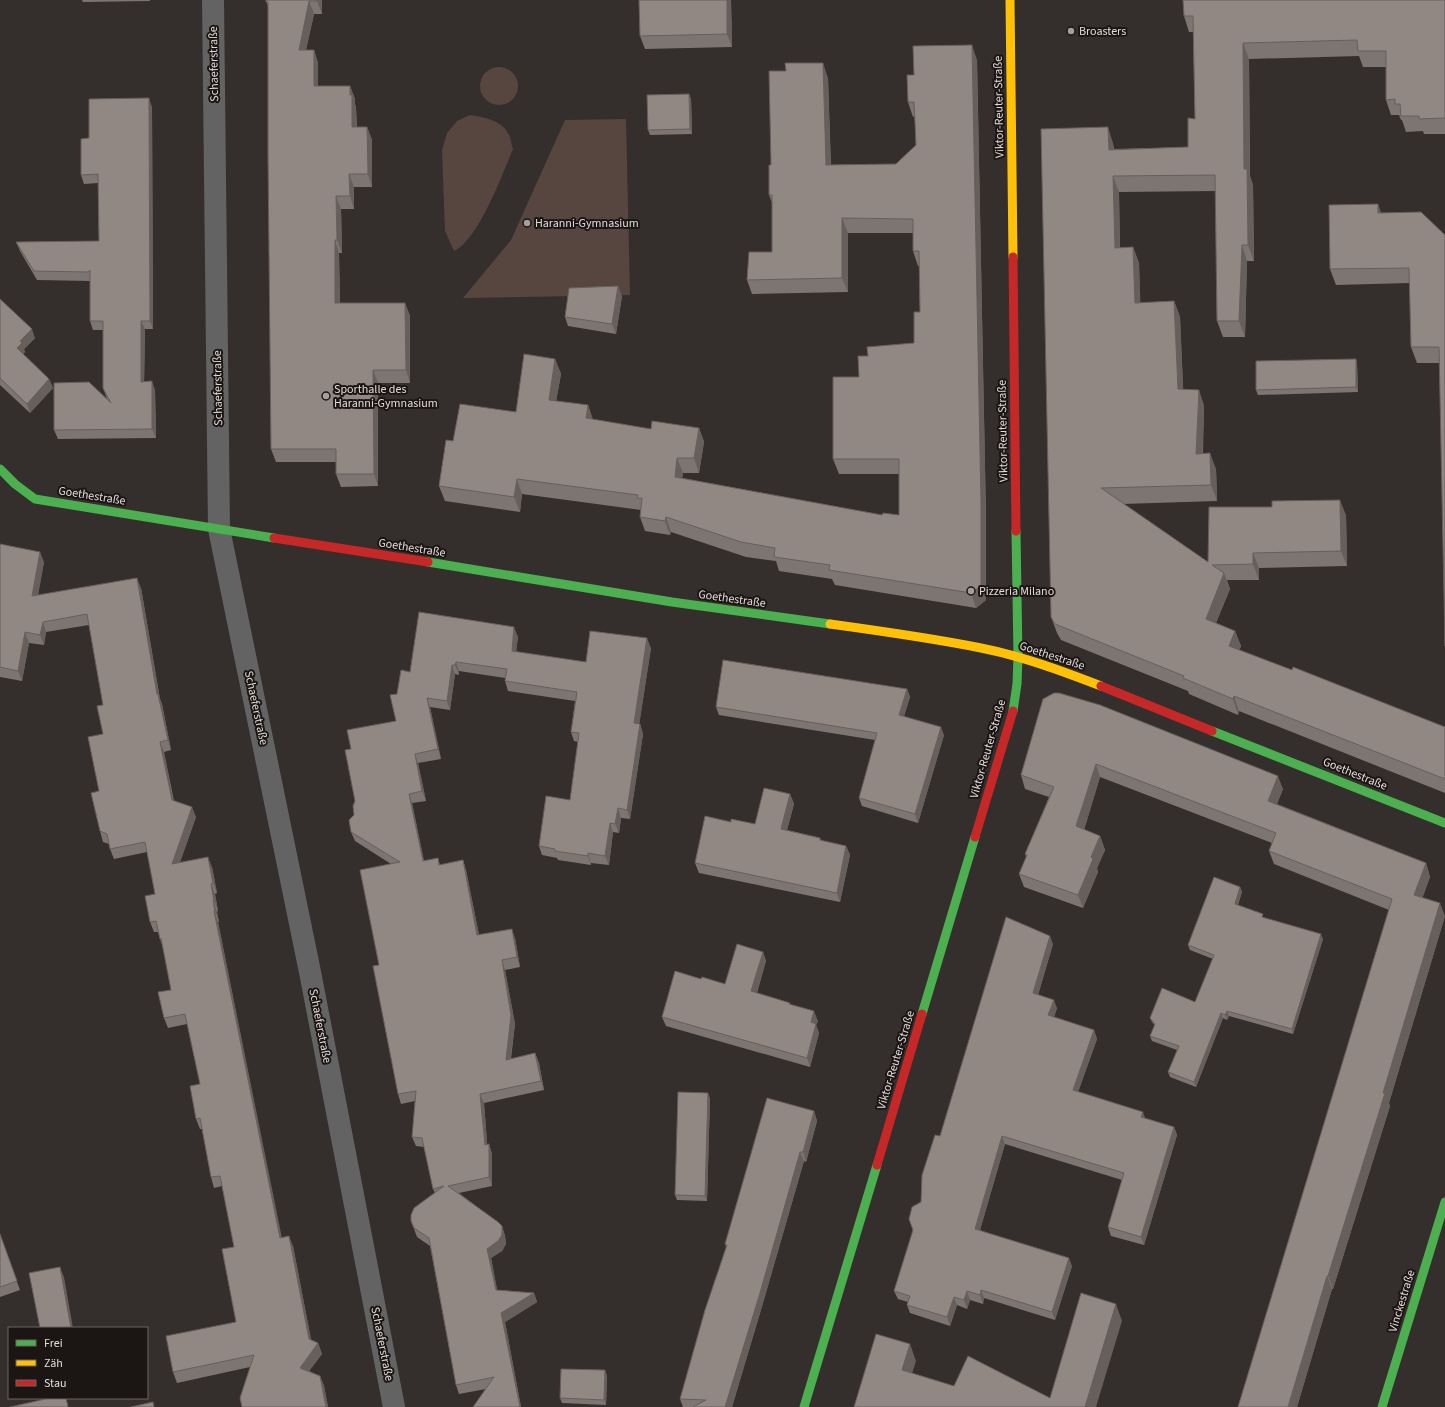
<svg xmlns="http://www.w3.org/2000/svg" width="1445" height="1407" font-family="'Source Sans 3',sans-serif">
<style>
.green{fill:#57463f}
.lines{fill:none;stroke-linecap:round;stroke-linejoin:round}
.street{stroke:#626362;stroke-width:22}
.fast{stroke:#4caf50;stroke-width:9}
.slow{stroke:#ffc107;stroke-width:9}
.jam{stroke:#c62828;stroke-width:9}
.wall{fill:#7d7572}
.shaded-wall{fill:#665f5c}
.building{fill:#918884;stroke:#665f5c}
.poi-dot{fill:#a49e9c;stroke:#1b1614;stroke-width:1.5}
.labels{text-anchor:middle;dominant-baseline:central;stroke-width:4;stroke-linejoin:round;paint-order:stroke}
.poi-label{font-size:12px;fill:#e1dad8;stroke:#1b1614;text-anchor:start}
.street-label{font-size:12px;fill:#e1dad8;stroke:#1b1614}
</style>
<rect width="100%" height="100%" fill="#342e2c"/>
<path class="green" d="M480 86a19 19 0 1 1 38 0a19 19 0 1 1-38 0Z
M470,115C483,117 501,120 508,133C511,137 511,144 513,149C503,173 478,241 454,251L445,231L442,150L447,133L457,121Z
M626,119L630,295L463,298L511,240L565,120Z"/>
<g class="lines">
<path class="street" d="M213,0L219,529L310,972L394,1407"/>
<path class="fast" d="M0,469L15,484L35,499L274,538
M428,562L672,602L830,624
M1013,711L1017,684L1018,657L1016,531
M1212,731L1445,823
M922,1014L975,837
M804,1407L877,1165
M1382,1407L1445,1202"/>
<path class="slow" d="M1010,0L1013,257
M830,624C881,631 932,638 981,648C1022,656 1062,671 1101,686"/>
<path class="jam" d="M1013,257L1016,531
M274,538L428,562
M1101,686L1212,731
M975,837L1013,711
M877,1165L922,1014"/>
</g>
<path class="wall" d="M82,0H150V1L83,2Z
M266,0H322V14H314L306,50H314L318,63V86H350L355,99V104L356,108L357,127H367L372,140V187H354V209H341L342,253H339L340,303H405L410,316V383H378V486L341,487L336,474V462H276L271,449L268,7Z
M639,0H731L732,47L645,49L640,36Z
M1445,0V134H1424L1423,131L1406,132L1402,120H1401L1399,115H1391L1386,100V67H1363L1359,56L1249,59L1250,176L1253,185L1254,261H1247L1245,337H1223L1217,321L1216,191L1119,192L1120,248L1133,247L1139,263L1140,303L1174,301L1180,317L1183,389L1204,405L1203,453L1216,469L1217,501L1123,504L1208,562L1346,515L1347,566L1259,568V580H1227L1230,589L1216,623L1235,631L1241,646L1239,650L1292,670L1445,727V793L1239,711L1238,715L1189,694L1188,691L1061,640L1057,633L1051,617L1113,143L1114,149L1188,147L1195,119L1193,32H1189L1184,16Z
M977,60L986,517V600L976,608L835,585L832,579L779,571L776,561L746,557L671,532L670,535L645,531L640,517L641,510L522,494L520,512L445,501L439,486L453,441L516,412L555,359L561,374L556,401L588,405L593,420L651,429L699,428L704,442L699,473H683L682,478L882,515H899V474H839L833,459L859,377L868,356L914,343L920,312L919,266H918L913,251V233H848V292L752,294L747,280L772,252V203L769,195L771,165L828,78L831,165L896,164L916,145L915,116L913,117L908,102L914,75Z
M689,94L691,99L692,134L650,135L648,130Z
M152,107L153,329H145L144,382L155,390L156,438L58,439L54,430L107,399L103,388V330H93L90,321V281L37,280L20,251L16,242L99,241L98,183L84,184L81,175L89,138Z
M1381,213L1445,235L1439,363H1417L1411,347L1410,283L1336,285L1330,269Z
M622,296L616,334L568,326L565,317Z
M0,299L35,338L24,349L25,352L23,354L49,379L53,388L30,413L0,385Z
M1356,359L1357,364L1358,392L1258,395L1256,390Z
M0,544L44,562L38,595L141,588L160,699L162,704L171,750L164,752L174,801L196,817L180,862L212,867L217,893L215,894L218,911L217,912L219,922H218L281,1238L293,1246L311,1340L318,1343L322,1354L309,1371L320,1376L324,1386L328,1407H242L250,1367L177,1383L173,1372L236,1322L234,1247L222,1186L214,1188L211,1177L202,1129H200L196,1119L200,1084L187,1024L168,1028L164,1018L171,990L163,948L160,939L158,932H154L150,922L155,894L147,852L114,859L110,849L109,844L103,842L100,831L99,791L103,734V705L89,625L46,632L44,645L29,643L22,681L0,677Z
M518,637L516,652L586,662L651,648L639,724H640L643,734L630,819L621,818L619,833L613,832L609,865L591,863V865L558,860L557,858L542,855L539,846L570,800L578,742L574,741L571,732L575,701L508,691L505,681V678L459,671V675L455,674L450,710L430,707L441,759L418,763L426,801L412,803L424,861L438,858L440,865L463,860L466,870L479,935L515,938L520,967L505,970L515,1024L511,1059L535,1053L539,1063L544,1090L484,1103L487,1144H489L492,1154V1186L459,1193L502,1226L505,1236L506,1244L502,1251L491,1258L497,1290L534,1293L537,1302L505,1322L521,1407L486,1389L459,1394L456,1385L430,1246L417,1237L411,1221L435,1193L433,1189L424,1147L416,1146L412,1137L415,1101L401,1104L398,1094L379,965L391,864L355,841L351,832L354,815L355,801L351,749L396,721L397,694L410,672Z
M907,689L910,697L904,716L944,735L918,823L862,806L859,798L875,740L719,715L716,707Z
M1043,699L1283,789L1277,804L1426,863L1430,877L1422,898L1445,916L1389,1103L1390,1106L1333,1289H1332L1297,1407H1238L1389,910L1274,864L1269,851L1272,843L1100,777L1084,830L1100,836L1105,850L1097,868L1098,872L1083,908L1024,887L1019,874L1026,857L1025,854L1049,797L1025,789L1021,775Z
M790,794L794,804L787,830L820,838L821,841L846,846L850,855L840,902L699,873L695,863L731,822L755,824Z
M1240,887L1242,892L1238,905L1264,918L1323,939L1293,1034L1229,1016L1227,1020L1223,1018L1196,1087L1170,1077L1168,1072L1177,1050L1152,1041L1150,1036L1155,1026L1152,1022L1150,1018L1195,1002L1213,959L1190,950L1188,945Z
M1053,944L1038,995L1057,1008L1054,1017L1094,1030L1097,1039L1078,1092L1145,1118L1174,1127L1177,1135L1144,1245L1111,1236L1108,1227L1122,1180L1005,1144L980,1230L1072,1266L1055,1320L984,1298L983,1304L970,1300L967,1309L957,1305L950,1326L910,1313L907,1305L908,1302L898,1299L894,1291L913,1230L909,1219L921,1202L940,1136Z
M763,952L766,961L757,993L790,1003L791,1005L818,1021L816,1025L819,1033L810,1067L666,1026L662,1017L701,979L725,984Z
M710,1098L707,1201L677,1200L675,1195Z
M814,1111L817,1121L806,1162L804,1161L763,1303L732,1407H683L680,1399L726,1247L725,1244Z
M0,1234L20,1290L0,1297Z
M607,1375L606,1405L562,1403L560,1398Z"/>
<path class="shaded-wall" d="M317,0H322V14L317,1Z
M727,0H731L732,47L727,34Z
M309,1L314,14L303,63L299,50Z
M1243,43L1249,59L1250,176L1253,185L1254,261L1248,245L1244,169Z
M972,45L977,60L986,517V600L976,608L971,593Z
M314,50L318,63V99L314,86Z
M823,63L828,78L831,179L826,165Z
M350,86L355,99V104L356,108L357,140L352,127Z
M689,94L691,99L692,134L690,129Z
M149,98L152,107L153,329L150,321Z
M367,127L372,140V187L368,174Z
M1108,127L1113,143L1114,165L1109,150Z
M349,174L354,187V209L350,196Z
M1113,176L1119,192L1120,264L1115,248Z
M336,196L341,209L342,253L337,240Z
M1378,204L1384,220L1378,213Z
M842,218L848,233V292L842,278Z
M335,240L339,253L340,316L335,303Z
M1242,245L1247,261L1245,337L1239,321Z
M1133,247L1139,263L1141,319L1135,303Z
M618,286L622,296L616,334L612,324Z
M1174,301L1180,317L1184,405L1178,389Z
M405,303L410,316V383L406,370Z
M141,321L145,329L144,390L141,382Z
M32,329L35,338L24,349L25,352L20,357L17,348L20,341Z
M555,359L561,374L554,414L549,400Z
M1356,359L1357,364L1358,392L1356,387Z
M373,370L378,383V486L374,474Z
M49,379L53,388L30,413L27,404Z
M152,381L155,390L156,438L152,429Z
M1199,390L1204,405L1202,469L1196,454Z
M588,405L593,420L586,418Z
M699,428L704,442L699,473L694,458Z
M1210,453L1216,469L1217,501L1211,485Z
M677,458L683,473L681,492L675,477Z
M517,479L522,494L520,512L514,497Z
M1340,500L1346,515L1347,566L1341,551Z
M666,517L671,532L670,535L665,521Z
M40,552L44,562L36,606L32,596Z
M1253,553L1259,568V580L1253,564Z
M1224,573L1230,589L1211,634L1206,619Z
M137,578L141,588L160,699L162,704L171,750L168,740L157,694Z
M43,622L46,632L44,645L40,635Z
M514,627L518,637L515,661L512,651Z
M1235,631L1241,646L1235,661L1229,646Z
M25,632L29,643L22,681L18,671Z
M647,638L651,648L638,733L634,723Z
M456,662L459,671V675L455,665Z
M452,665L455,674L450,710L447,701Z
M907,689L910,697L902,723L899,715Z
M1234,696L1239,711L1238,715L1233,699Z
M427,698L430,707L441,759L438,749Z
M640,724L643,734L630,819L627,810Z
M941,727L944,735L918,823L915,814Z
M160,742L164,752L175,811L172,800Z
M415,754L418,763L426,801L422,791Z
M1096,764L1100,777L1081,840L1076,826Z
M1278,776L1283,789L1273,814L1268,801Z
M409,794L412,803L426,871L423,861Z
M790,794L794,804L785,838L781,829Z
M192,807L196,817L176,874L172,864Z
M618,808L621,818L619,833L615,824Z
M610,823L613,832L609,865L605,856Z
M1100,836L1105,850L1097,868L1098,872L1083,908L1078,895L1091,857Z
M846,846L850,855L840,902L837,893Z
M588,853L591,863V865L588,856Z
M208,857L212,867L217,893L213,883Z
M463,860L466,870L481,945L477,935Z
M1426,863L1430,877L1419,908L1414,895Z
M211,884L215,894L218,911L214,901Z
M1240,887L1242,892L1236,908L1235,904Z
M213,901L217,912L219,922L215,911Z
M1440,903L1445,916L1389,1103L1390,1106L1333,1289L1328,1276Z
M214,911L218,922L284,1248L280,1238Z
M512,929L515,938L520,967L517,957Z
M1321,934L1323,939L1293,1034L1292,1029Z
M1050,936L1053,944L1036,1002L1033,993Z
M763,952L766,961L754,1001L751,991Z
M502,960L505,970L515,1024L509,1069L506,1060Z
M1054,1000L1057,1008L1052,1024L1048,1015Z
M814,1011L818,1021L816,1025L819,1033L810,1067L807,1058L811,1022Z
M1227,1011L1229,1016L1227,1020L1225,1015Z
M1221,1013L1223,1018L1196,1087L1194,1082Z
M1094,1030L1097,1039L1076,1098L1073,1090Z
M535,1053L539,1063L544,1090L541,1081Z
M708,1093L710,1098L707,1201L705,1196Z
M480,1094L484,1103L488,1154L485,1145Z
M814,1111L817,1121L806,1162L803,1152Z
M1143,1112L1146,1120L1141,1117Z
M1174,1127L1177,1135L1144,1245L1141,1237Z
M1002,1136L1005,1144L978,1237L975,1229Z
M489,1144L492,1154V1186L489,1177Z
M800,1152L804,1161L763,1303L732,1407H725Z
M502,1226L505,1236L506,1244L502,1251L491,1258L499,1299L496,1290L487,1249Z
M289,1236L293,1246L313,1349L309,1339Z
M1069,1258L1072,1266L1055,1320L1052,1312Z
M60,1267L64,1277L73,1328H71Z
M1327,1276L1332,1289L1297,1407H1288Z
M981,1290L984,1298L983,1304L980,1295Z
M967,1291L970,1300L967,1309L964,1300Z
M534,1293L537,1302L505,1322L521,1407H520L501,1313Z
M954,1297L957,1305L950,1326L947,1317Z
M1116,1304L1122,1321L1096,1407H1085Z
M318,1343L322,1354L304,1378L300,1368Z
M910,1344L916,1361L908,1387L902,1370Z
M605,1370L607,1375L606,1405L604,1400Z
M320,1376L324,1386L328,1407H326Z"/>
<path class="building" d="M266,0H317V1H309L299,50H314V86H350V95H352V127H367L368,174H349L350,196H336L337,240H335V303H405L406,370H373L374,474H336V449H271L268,155V2H266Z
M639,0H727V34L640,36Z
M1183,0H1445V118L1419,119V116H1401L1400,104H1395V99L1386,100V51H1358L1357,40L1243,43L1244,169H1247L1248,245H1242L1239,321H1217L1215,175L1113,176L1115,248L1133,247L1135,303L1174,301L1178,389L1199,390L1196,454L1210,453L1211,485L1101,488L1208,562L1209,507H1272V501L1340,500L1341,551L1253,553V564L1212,565L1224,573L1206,619L1235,631L1229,646L1292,670L1293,667L1445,727V779L1234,696L1233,699L1183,678L1184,676L1055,624L1051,617L1041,129L1108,127L1109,150L1188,147V118L1195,119L1193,16H1184Z
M972,45L981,502V586L971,593L829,570L830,565L774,557L775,548L741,542L666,517L665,521L640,517L642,498H637L638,495L517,479L514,497L439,486L446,440L453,441L460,404L516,412L524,354L555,359L549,400L588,405L586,418L651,429L652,421L699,428L694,458H677L675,477L882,515L883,513L899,515V459H833V377H859L858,356H868L867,347L914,343V312H920L919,251H913V219L842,218V278L747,280L749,252H772V195H769V165H771L769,71H786L785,63H823L826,165L896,164L916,145L914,102H908L907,75H914L913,46Z
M689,94L690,129L648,130L647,95Z
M149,98L150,321H141V382L152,381V429L54,430V383L89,382L111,403L103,388V321H90V270L88,272L34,271L16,242L99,241L98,174L81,175V139L89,138V99Z
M1378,204V213L1421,212L1445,235V646L1439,347H1411L1409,268L1330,269L1329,205Z
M618,286L612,324L565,317L569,288Z
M0,299L32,329L20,341L22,343L17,348L49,379L27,404L0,378Z
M1356,359V387L1256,390V361Z
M0,544L40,552L32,596L137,578L157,694H158L168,740L160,742L172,800L192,807L172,864L208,857L213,883L211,884L214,901H213L215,911H214L280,1238L289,1236L309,1339L318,1343L300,1368L320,1376L326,1407H242L240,1398L254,1355L173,1372L166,1336L236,1322L222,1249L234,1247L220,1176L211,1177L200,1118L196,1119L190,1086L200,1084L185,1014L164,1018L158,992L171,990L161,938L160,939L156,921L150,922L145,896L155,894L145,842L110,849L107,834L100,831L91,793L99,791L88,737L103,734L97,706L103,705L87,614L43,622L40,635L25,632L18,671L0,667Z
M419,612L514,627L512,651L586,662L590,631L647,638L634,723L640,724L627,810L618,808L615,824L610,823L605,856L588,853V856L555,851V849L539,846L546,796L570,800L579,733L571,732L577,692L505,681L507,669L456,662L455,665H452L447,701L427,698L438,749L415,754L422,791L409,794L423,861L438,858L439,865L463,860L477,935L512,929L517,957L502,960L511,1015L506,1060L535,1053L541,1081L480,1094L485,1145L489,1144V1177L448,1186L498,1222L502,1226V1235L498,1241L487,1249L496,1290L534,1293L501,1313L520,1407H473L494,1377L456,1385L429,1238L414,1228L411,1221V1215L414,1208L444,1186L433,1189L422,1138L412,1137L416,1091L398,1094L373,966L379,965L360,870L400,862L351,832L349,820L354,815L353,806L355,801L345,750L351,749L347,730L396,721L390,695L397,694L401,670L410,672Z
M723,660L907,689L899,715L941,727L915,814L859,798L877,733L716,707Z
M1054,693H1059L1100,705L1278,776L1268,801L1426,863L1414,895L1440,903L1383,1093H1385L1328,1276H1327L1288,1407H1238L1392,899L1269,851L1276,833L1096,764L1076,826L1100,836L1091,857L1093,859L1078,895L1019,874L1027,855L1025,854L1054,787L1021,775L1043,699Z
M764,788L790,794L781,829L820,838V840L846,846L837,893L695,863L705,816L731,822V819L755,824Z
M1214,877L1240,887L1235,904L1263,914L1262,917L1321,934L1292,1029L1227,1011L1225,1015L1221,1013L1194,1082L1168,1072L1179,1046L1150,1036L1155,1024L1150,1018L1162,988L1195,1002L1214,955L1188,945Z
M1006,917L1050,936L1033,993L1054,1000L1048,1015L1094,1030L1073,1090L1143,1112L1141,1117L1174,1127L1141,1237L1108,1227L1124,1173L1002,1136L975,1229L1069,1258L1052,1312L981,1290L980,1295L967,1291L964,1300L954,1297L947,1317L907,1305L910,1296L894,1291L913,1230L909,1219L912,1207L921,1202L922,1175L935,1135L940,1136Z
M737,944L763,952L751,991L790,1003L789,1004L814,1011L811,1022L816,1024L807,1058L662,1017L675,971L701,979L702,977L725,984Z
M678,1092L708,1093L705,1196L675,1195Z
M767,1098L814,1111L803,1152H800L760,1293L725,1407H693L706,1400L680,1399L705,1310L727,1245L725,1244Z
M0,1234L17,1281L0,1287Z
M60,1267L71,1328H40L29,1273Z
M1081,1293L1116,1304L1085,1407H854L876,1334L910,1344L902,1370L954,1386L968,1356L1050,1398Z
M561,1369L605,1370L604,1400L560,1398Z
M50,1398H66L68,1407H10Z
M153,1402L154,1407H131Z"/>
<g class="poi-dot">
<circle cx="1071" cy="31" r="4"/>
<circle cx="527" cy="223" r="4"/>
<circle cx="326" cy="396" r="4"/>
<circle cx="971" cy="591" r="4"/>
</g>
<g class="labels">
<g class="poi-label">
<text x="1079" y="31">Broasters</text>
<text x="535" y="223">Haranni-Gymnasium</text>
<text x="334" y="389">Sporthalle des<tspan x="334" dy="14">Haranni-Gymnasium</tspan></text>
<text x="979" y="591">Pizzeria Milano</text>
</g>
<g class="street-label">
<text transform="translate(214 64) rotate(-91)">Schaeferstraße</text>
<text transform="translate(999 107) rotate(-91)">Viktor-Reuter-Straße</text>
<text transform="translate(218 388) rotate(-91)">Schaeferstraße</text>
<text transform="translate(1003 431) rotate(-91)">Viktor-Reuter-Straße</text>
<text transform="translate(92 496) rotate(9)">Goethestraße</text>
<text transform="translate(412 548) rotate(9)">Goethestraße</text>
<text transform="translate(732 599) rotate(8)">Goethestraße</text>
<text transform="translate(1052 656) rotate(18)">Goethestraße</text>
<text transform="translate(256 708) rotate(78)">Schaeferstraße</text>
<text transform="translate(988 749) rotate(-74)">Viktor-Reuter-Straße</text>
<text transform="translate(1355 774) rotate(22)">Goethestraße</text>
<text transform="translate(320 1026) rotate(79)">Schaeferstraße</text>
<text transform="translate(896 1060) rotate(-73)">Viktor-Reuter-Straße</text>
<text transform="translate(1402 1301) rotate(-73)">Vinckestraße</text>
<text transform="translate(382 1344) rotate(79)">Schaeferstraße</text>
</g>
</g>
<rect x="8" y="1327" width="140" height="72" fill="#1b1614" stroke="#6a6462"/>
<rect x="16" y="1340" width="20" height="6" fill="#4caf50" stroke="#6a6462"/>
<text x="44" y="1347" font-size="12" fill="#e1dad8">Frei</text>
<rect x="16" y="1360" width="20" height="6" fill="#ffc107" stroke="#6a6462"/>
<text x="44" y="1367" font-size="12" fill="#e1dad8">Zäh</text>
<rect x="16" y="1380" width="20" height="6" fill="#c62828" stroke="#6a6462"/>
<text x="44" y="1387" font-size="12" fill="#e1dad8">Stau</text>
</svg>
